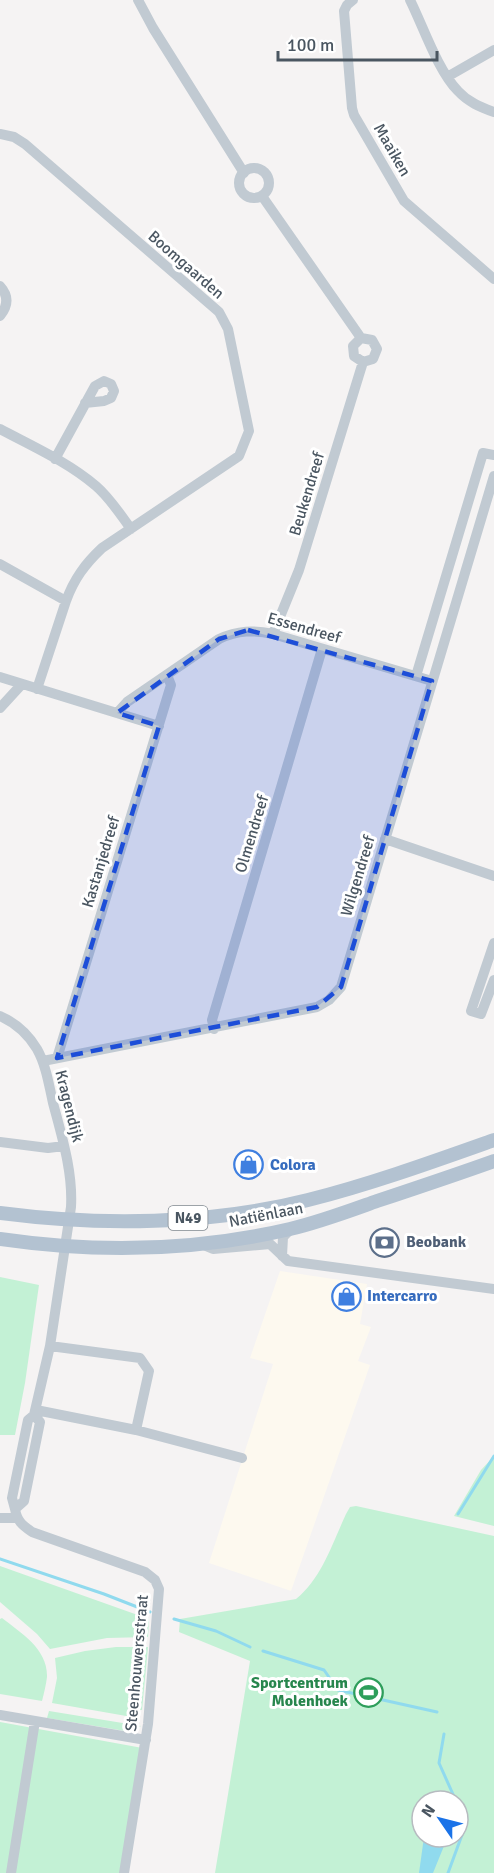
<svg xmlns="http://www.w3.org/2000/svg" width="494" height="1873" font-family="Signika,sans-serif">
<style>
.commercial{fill:#fdf9ef}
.green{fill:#c3f1d5;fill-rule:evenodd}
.water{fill:#90daee}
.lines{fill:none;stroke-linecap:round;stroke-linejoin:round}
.stream{stroke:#90daee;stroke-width:3}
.minor{stroke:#c1cad2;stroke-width:10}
.major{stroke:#b3c2d1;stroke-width:14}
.marked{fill:#1d4ed8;fill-opacity:0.2;stroke:#1d4ed8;stroke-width:4.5;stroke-dasharray:12 8;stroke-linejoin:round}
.labels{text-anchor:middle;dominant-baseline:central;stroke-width:6;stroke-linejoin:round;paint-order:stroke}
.shield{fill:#fff;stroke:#808990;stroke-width:1.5}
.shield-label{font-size:15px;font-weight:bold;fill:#4a5661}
.street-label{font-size:16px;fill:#4a5661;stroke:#fff}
.shop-label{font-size:16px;font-weight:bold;fill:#366cbe;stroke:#fff;text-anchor:start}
.service-label{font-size:16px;font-weight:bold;fill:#4e5e75;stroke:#fff;text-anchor:start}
.leisure-label{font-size:16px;font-weight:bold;fill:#27864d;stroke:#fff;text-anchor:end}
</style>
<rect width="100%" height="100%" fill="#f5f3f3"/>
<path class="commercial" d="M280,1271L367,1284L360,1324L371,1327L358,1361L370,1365L291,1591L209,1563L273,1364L250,1358Z"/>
<path class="green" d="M0,1277L39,1285L25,1383L15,1435H0Z
M494,1456V1526L454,1516L481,1470Z
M356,1506L494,1536V1873H215L250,1661L179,1632L180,1619L296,1599C322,1578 332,1544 346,1514L350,1507ZM422,1801H458V1837H422Z
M0,1566L149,1619L148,1637L107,1638L50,1649L37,1634L0,1602Z
M2,1618C21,1633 48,1649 47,1677C46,1685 44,1693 42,1701L0,1694V1619Z
M116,1647H148L142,1710L134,1709L132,1717L52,1703L57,1678L55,1658L85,1651Z
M49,1711L141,1726L131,1732L47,1718Z
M0,1722L148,1749L126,1873H0Z"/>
<path class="water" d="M424,1837H444V1846L433,1873H419Z"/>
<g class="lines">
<path class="stream" d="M458,1514L494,1456
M0,1559L104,1594L150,1612
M174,1619L216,1631L250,1647
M263,1651L324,1670L338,1690L437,1712
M444,1734L439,1763L456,1801
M448,1873L466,1824L458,1805"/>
<path class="minor" d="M138,0L153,28L244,173
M353,0L347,5L344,11L352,108L354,115L404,201L494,279
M410,0C423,26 438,71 458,91C468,102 480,107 494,112
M447,77L494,50
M0,134L14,137L25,144L219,312L228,329L249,431L239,456L102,548C85,564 74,579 66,601
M239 183a15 15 0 1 1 30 0a15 15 0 1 1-30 0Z
M262,196L361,338
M0,286C9,296 8,306 0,316
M361,338L372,340L377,349L373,359L363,362L354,356L353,346Z
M0,429C32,446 68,462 96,486C110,498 120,514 131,529
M55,459L95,386L104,381L111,384L114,391L111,398L104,401L85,403
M0,564L66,601L37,689
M273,634L299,570L363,362
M416,676L483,453L494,455
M0,677L159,726
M0,708L22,684
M117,713L127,702L219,639C238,630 254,630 273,634L432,681
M385,839L494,876
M494,943L471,1011L481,1014L494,980
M0,1016C16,1023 28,1034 37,1049C46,1065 49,1085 53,1103C62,1137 73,1172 71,1207L50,1346L34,1415L28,1420L12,1498L15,1509
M214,1029L212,1020L322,649
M57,1058L171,685L167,675
M43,1061L317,1007L329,1000L341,987L494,476
M0,1142L48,1148L64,1146
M201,1244L213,1249L270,1244L288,1261L494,1289
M282,1256L283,1237L291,1229
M50,1346L140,1358L149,1371L136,1430L242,1458
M36,1410L136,1430
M34,1415L40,1422L24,1501L15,1509C17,1521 22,1525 32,1532L145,1572L155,1580L159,1589L148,1724L124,1873
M0,1518H17
M0,1715L146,1740
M11,1873L35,1721"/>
<path class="major" d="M0,1213C100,1226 209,1225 308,1200C371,1184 432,1162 494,1140
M0,1239C96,1253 196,1251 290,1229C320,1222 349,1211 377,1201C416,1188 455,1175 494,1161"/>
</g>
<path class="marked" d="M248,630L432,681L341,987L317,1007L57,1058L159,726L117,713L219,639Z"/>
<defs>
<symbol id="shop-ring" viewBox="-11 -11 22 22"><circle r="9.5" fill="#fff" stroke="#3f7fe0" stroke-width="1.5"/><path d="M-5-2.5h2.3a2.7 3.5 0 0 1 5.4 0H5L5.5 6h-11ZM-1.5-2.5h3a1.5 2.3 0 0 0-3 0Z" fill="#3f7fe0"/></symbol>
<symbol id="bank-ring" viewBox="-11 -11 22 22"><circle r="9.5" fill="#fff" stroke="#5c6f8a" stroke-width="1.5"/><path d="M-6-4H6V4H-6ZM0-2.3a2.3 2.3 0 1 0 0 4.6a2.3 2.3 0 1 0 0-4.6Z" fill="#5c6f8a"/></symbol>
<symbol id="stadium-ring" viewBox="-11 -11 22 22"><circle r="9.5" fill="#fff" stroke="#2e9e5b" stroke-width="1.5"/><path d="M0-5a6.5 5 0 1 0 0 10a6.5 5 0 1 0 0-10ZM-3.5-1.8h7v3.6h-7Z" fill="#2e9e5b"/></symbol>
</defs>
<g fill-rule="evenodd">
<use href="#shop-ring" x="232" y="1148" width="33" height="33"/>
<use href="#bank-ring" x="368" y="1226" width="33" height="33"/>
<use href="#shop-ring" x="330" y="1280" width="33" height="33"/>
<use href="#stadium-ring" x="352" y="1676" width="33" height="33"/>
</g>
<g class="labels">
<rect class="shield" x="168.5" y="1206" width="39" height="24" rx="4.5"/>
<g class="shield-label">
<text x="188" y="1218">N49</text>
</g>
<g class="street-label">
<text transform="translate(392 150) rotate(60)">Maaiken</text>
<text transform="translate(186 265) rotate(41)">Boomgaarden</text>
<text transform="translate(307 494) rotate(-73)">Beukendreef</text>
<text transform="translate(304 628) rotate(16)">Essendreef</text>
<text transform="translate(252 834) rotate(-73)">Olmendreef</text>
<text transform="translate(101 862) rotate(-73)">Kastanjedreef</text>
<text transform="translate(358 876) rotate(-73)">Wilgendreef</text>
<text transform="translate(69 1106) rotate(76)">Kragendijk</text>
<text transform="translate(266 1215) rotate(-11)">Natiënlaan</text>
<text transform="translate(137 1663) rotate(-85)">Steenhouwersstraat</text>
</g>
<g class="shop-label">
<text x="270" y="1165">Colora</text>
<text x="367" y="1296">Intercarro</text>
</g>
<g class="service-label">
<text x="406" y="1242">Beobank</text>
</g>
<g class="leisure-label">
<text x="348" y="1683">Sportcentrum<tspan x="348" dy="18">Molenhoek</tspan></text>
</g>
</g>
<g transform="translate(440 1819) rotate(305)"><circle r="28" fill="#ffffff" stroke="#b7bbc0" stroke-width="1.5"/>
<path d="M0-4.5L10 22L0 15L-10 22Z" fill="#1a73e8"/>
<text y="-9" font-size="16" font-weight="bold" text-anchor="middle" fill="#4a5661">N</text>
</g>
<path d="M278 51v9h159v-9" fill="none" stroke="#4a5661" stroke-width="3"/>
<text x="287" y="51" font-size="18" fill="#4a5661" stroke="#ffffff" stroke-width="4.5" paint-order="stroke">100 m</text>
</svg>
